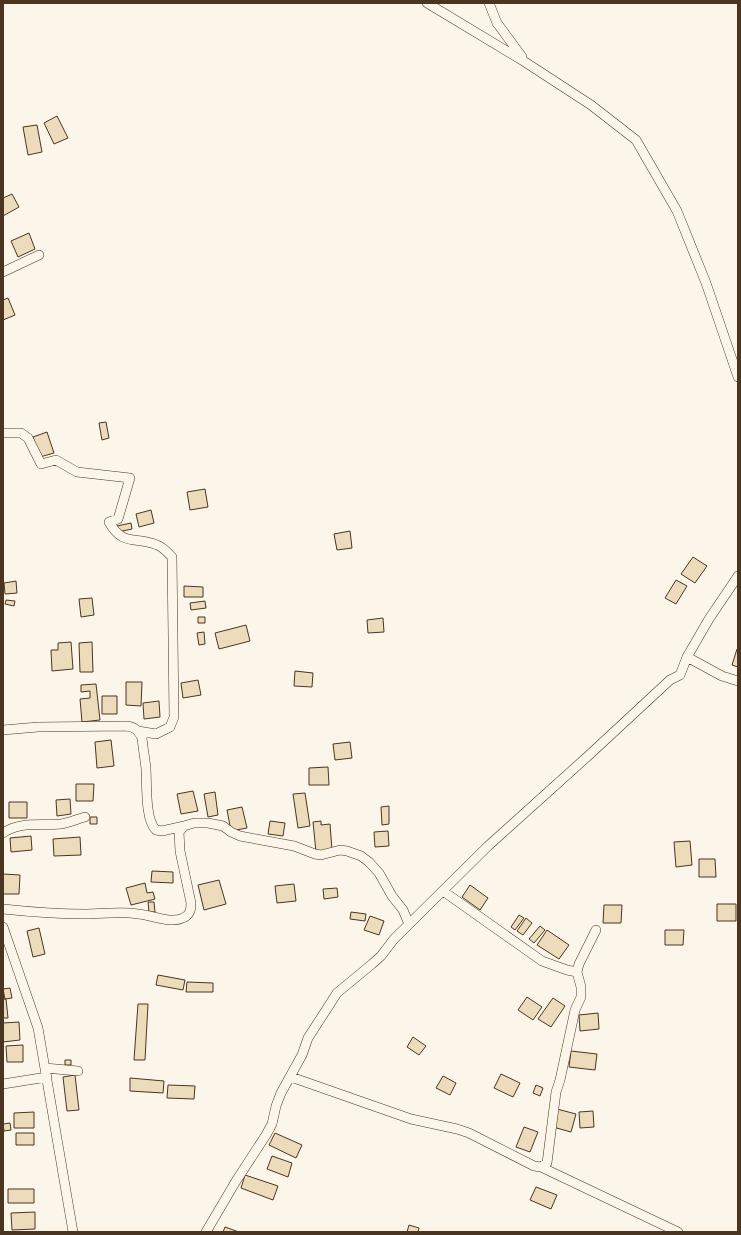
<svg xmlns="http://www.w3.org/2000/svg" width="741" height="1235" font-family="'Titillium Web',sans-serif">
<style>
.building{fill:#ecdcbc;stroke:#4a3520}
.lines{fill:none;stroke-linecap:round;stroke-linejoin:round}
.street-casing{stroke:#4a3520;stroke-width:10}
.street{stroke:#fbf6e9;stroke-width:9}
</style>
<rect width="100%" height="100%" fill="#fbf6e9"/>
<path class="building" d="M57,116L68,138L54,144L44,123Z
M37,125L42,152L28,155L23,127Z
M12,194L19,207L3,216V198Z
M29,233L35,249L18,257L11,241Z
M8,298L15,315L3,320V300Z
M106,422L109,438L102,440L99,423Z
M47,432L54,453L40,457L33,437Z
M205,489L208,507L190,510L187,492Z
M151,510L154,523L139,527L136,514Z
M131,523L132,529L118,532L117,526Z
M350,531L352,548L337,550L334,534Z
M693,557L707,566L695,583L681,574Z
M676,580L687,586L676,604L665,598Z
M16,581L17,593L5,594L4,583Z
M184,586L203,587V597H184Z
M92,598L94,615L81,617L79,599Z
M6,600L15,601L14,606L5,604Z
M205,601L206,608L191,610L190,603Z
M198,617H205V623H198Z
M383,618L384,632L368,633L367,620Z
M246,625L250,641L219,649L215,633Z
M204,632L205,644L199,645L197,633Z
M71,642L73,669L52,671L51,650H58V643Z
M92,642L93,672H80L79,643Z
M737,649L738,650V667L732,665Z
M295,671L313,673L312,687L294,686Z
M198,680L201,695L183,698L181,683Z
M126,682H142L141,706L126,705Z
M96,684L100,720L82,722L80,699L90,698V691L81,692V685Z
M102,696H117V714H102Z
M159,701L160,717L144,719L143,703Z
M111,740L114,766L97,768L95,742Z
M350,742L352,758L335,760L333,744Z
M328,767L329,785H309V768Z
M76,784H94L93,801H76Z
M193,791L198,811L181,814L177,794Z
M215,792L218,815L208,817L204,794Z
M305,793L310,826L298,828L293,794Z
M70,799L71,814L57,816L56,800Z
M9,802H27V818H9Z
M389,806V824L382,825L381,807Z
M242,807L247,828L231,831L227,810Z
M90,817H97V824H90Z
M270,821L285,823L283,836L268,834Z
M321,821V825L330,824L332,850L316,852L313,822Z
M388,831L389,846L375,847L374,832Z
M31,836L32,850L11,852L10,838Z
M80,837L81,855L54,856L53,839Z
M690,841L692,865L676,867L674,842Z
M699,859H715L716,877H699Z
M152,871L173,872V883L151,882Z
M3,874L20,875L19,894H3Z
M219,880L226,904L204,910L198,885Z
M145,883L147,893L153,892L155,899L131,905L126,888Z
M294,884L296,901L277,903L275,886Z
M470,885L488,898L480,910L462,897Z
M337,888L338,897L324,899L323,889Z
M148,902H154L155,912H149Z
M717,904H736V921H717Z
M604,905H622L621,923H603Z
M351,912L366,914L365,921L350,919Z
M519,915L524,918L515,930L511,927Z
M370,916L384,921L379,935L364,930Z
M526,918L532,923L523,935L517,931Z
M540,926L545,930L534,943L529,939Z
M39,928L45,954L33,957L27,931Z
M547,930L569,945L559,959L537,945Z
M665,930H684L683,945H665Z
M158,975L185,980L183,990L156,985Z
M187,982L213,983V992H186Z
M10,988L12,998L5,999L3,989Z
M527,997L542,1007L533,1020L518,1010Z
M553,998L565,1006L551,1027L538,1019Z
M3,999H6L8,1018H3Z
M138,1004H148L145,1060H134Z
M598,1013L599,1029L580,1031L579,1015Z
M19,1022L20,1040L3,1042V1023Z
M413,1037L426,1046L419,1055L407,1047Z
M23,1045V1062H7L6,1046Z
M571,1051L597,1054L595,1070L569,1067Z
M65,1060H71V1065H65Z
M501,1074L520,1083L513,1097L494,1088Z
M75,1075L79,1110L67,1111L63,1077Z
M443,1076L456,1083L450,1095L436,1088Z
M130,1078L164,1081L163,1093L130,1091Z
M168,1085L195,1086L194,1099L167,1098Z
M536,1085L543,1088L540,1096L533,1093Z
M557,1109L576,1114L571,1132L553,1127Z
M593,1111L594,1127L580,1128L579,1112Z
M34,1112V1128H14V1113Z
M10,1123L11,1130L4,1131L3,1124Z
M524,1127L538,1132L530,1152L516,1147Z
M16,1133H34V1145H16Z
M275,1133L302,1145L296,1158L269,1145Z
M272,1156L292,1163L288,1177L267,1169Z
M245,1175L278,1186L273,1200L241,1188Z
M536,1187L557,1195L551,1209L530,1200Z
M8,1189H34V1203H8Z
M35,1212V1229L12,1230L11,1213Z
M409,1225L419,1228L418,1232H407Z
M225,1227L239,1232H223Z"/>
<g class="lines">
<defs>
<path id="street" d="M427,3L525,62L591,105L636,140L677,211L706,283L738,377
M489,3L497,23L522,57
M3,272L39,255
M3,433H21L28,438L41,464L56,460L77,472L130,478L118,519L109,522C123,547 136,536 157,545C163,547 168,553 172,557L174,717L170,727L156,734L138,731
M687,657L709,619L738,576
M3,730L38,727L126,726C135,727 138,730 142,738C143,748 145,759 146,769C147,785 145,820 156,830L162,831L184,826L194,823H208L223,826L231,832L240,836L294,846L315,854L321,855L340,850L347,851L361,856L369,862L379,873L392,896L403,910L409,924
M3,833C20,821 41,826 61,824C69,823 77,819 85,817
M443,891L542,961L567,970L577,972
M3,909C31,912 58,914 86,914C103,914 121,911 138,914C152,915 170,924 183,918C190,915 191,910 191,903L180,851L179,832L184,826
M3,927L38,1028L73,1232
M45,1068L78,1071
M291,1077L411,1119L457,1129L469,1133L534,1166L541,1167L678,1232
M3,1084L47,1077
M541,1167L547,1163L556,1092L560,1080L575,1010L581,997V987L577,972L579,964L596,930
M206,1232L236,1181L266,1135L272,1124L276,1106L281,1093L302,1055L308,1038L337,993L372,964L381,956L394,939L488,846L588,756L670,680L680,675L687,657L722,676L738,681"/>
</defs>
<use href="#street" class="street-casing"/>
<use href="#street" class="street"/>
</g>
<rect width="741" height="1235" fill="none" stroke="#4a3520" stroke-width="8"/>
</svg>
